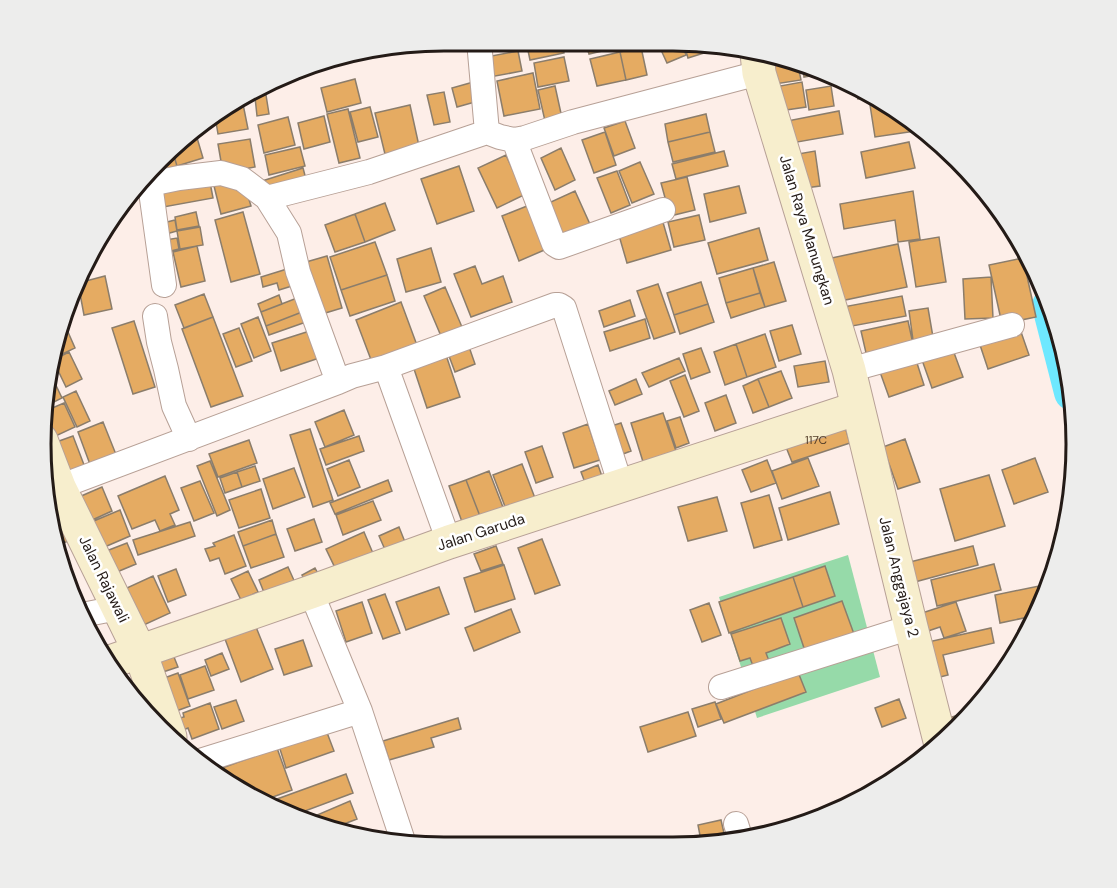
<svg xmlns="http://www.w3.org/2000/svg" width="1117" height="888" font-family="'DM Sans',sans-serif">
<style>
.green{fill:#96daa9}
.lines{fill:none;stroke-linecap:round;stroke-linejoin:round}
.river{stroke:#6ee8ff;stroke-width:38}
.building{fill:#e5ab62;stroke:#8b7d6b;stroke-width:1.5}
.street-casing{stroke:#b7a096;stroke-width:26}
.secondary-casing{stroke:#b7a096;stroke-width:35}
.street{stroke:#fff;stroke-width:24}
.secondary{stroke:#f7eecd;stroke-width:33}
.labels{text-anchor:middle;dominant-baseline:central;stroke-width:5;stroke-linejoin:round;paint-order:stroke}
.number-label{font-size:12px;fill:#543f2a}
.street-label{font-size:15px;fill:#241b17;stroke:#fff}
.rim{fill:none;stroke:#241b17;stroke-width:3}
</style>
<rect width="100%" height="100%" fill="#fdeee8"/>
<path class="green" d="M848,555L880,677L757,718L719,597Z"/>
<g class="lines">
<path class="river" d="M1051,306L1073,392"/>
</g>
<path class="building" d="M526,41H562L564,53L530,60Z
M585,41H623L624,46L589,54Z
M657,41H674L659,47Z
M683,41H699L720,45V48L688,58Z
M681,42L686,55L667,63L661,50Z
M641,47L647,75L626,80L620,52Z
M518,51L522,71L490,77L486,57Z
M620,52L626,80L597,86L590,59Z
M564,57L569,81L538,87L534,63Z
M791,60L797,61L801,80L775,84L772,63Z
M802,62H803L826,73L804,77Z
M533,73L540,109L504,116L497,81Z
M355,79L361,103L327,112L321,88Z
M276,81V88L254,90Z
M477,81L482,100L457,107L452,88Z
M802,82L806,107L773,112L769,88Z
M854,85L874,94L858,99Z
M555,86L562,118L545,121L538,90Z
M831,86L834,106L809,110L806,90Z
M444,92L450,122L434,125L427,95Z
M266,95L269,114L257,116L255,97Z
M886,103L922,129V130L875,137L870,105Z
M243,104L248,129L218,134L215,116L227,106Z
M410,105L419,146L385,154L375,113Z
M370,107L378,137L358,142L350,112Z
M348,109L360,158L339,163L327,114Z
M839,111L843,134L786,144L782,122Z
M706,114L710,132L668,142L665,124Z
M324,116L330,142L304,149L298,123Z
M288,117L295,145L264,153L258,125Z
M625,121L635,148L614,156L604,128Z
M195,131L203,158L177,166L172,149Z
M605,132L616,165L594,173L582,140Z
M710,132L715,152L673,162L668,142Z
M250,139L255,167L223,173L218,144Z
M909,142L915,168L866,178L861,152Z
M300,147L305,166L269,175L265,155Z
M561,148L575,180L555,190L541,158Z
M172,149L177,166L154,173L152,167L159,158Z
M724,151L728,166L676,179L672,164Z
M815,151L820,186L798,189L792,155Z
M506,155L524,195L497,208L478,168Z
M640,162L654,194L632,203L619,171Z
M459,166L474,211L437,224L421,179Z
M303,168L307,183L267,195L262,181Z
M617,171L630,205L611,213L597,178Z
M209,177L213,198L158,208L154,188Z
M687,177L695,210L670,216L661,183Z
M237,180L246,190L251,206L221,214L214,186Z
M739,186L746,213L710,222L704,194Z
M575,191L593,231L561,246L542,206Z
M913,191L920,239L898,242L895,220L844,229L840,204Z
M385,203L395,230L365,242L355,214Z
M532,204L549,248L519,261L502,216Z
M196,212L199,226L177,230L175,217Z
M243,212L260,274L231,282L215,220Z
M355,214L365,242L335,252L325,225Z
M699,215L705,240L674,247L668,222Z
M662,219L671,250L627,263L618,232Z
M175,220L177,231L166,234L163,223Z
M200,227L203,245L180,249L177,231Z
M759,228L768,260L717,274L708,243Z
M939,237L946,282L916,287L909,242Z
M177,238L179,249L167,252L165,240Z
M375,242L387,275L341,290L330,257Z
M898,244L907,287L831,303L822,260Z
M197,246L205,281L181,287L173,252Z
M431,248L441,282L406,292L397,259Z
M327,256L342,308L322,314L306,262Z
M1023,258L1036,317L1002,324L989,265Z
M774,262L786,301L765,307L753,268Z
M475,266L482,284L503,276L512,302L471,317L454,274Z
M753,268L760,293L726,303L719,278Z
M287,269L292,286L279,290L277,283L263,287L261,277Z
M387,275L395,301L350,316L341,290Z
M105,276L112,309L84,315L78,283Z
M991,277L993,318L965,319L963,279Z
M701,282L708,304L674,315L667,293Z
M658,284L675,332L654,339L637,291Z
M445,287L462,327L441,336L424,296Z
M760,293L765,307L731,318L726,303Z
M204,294L213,317L184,328L175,305Z
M279,295L282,304L261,312L258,304Z
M902,296L906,316L847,327L843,307Z
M297,298L302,312L266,326L261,312Z
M630,300L635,316L604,327L599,311Z
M401,302L418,348L373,365L356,320Z
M708,304L714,322L680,334L674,315Z
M928,308L933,337L913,340L909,311Z
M302,312L306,322L269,335L266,326Z
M213,317L243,396L211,407L182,329Z
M258,317L271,351L254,358L241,324Z
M645,319L650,338L610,351L604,332Z
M134,321L155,387L133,394L112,328Z
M908,321L913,344L866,353L861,331Z
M792,325L801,354L779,361L770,331Z
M239,328L252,361L236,367L223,334Z
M316,329L325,356L281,371L272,343Z
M1020,329L1029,355L988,369L979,342Z
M68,332L75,348L52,359L55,339Z
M765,334L776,367L747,377L736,344Z
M467,341L475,364L455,372L446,348Z
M736,344L747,377L725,385L714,352Z
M701,348L710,372L691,379L683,354Z
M953,350L963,377L932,388L922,360Z
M69,352L82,379L66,387L53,360Z
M445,352L460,397L427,408L412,363Z
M679,358L685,371L649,387L642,373Z
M916,360L924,385L889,397L880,372Z
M825,361L829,382L798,387L794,366Z
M781,371L792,398L769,407L758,379Z
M50,373L62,398L46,406Z
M685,375L699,411L684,417L670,381Z
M636,379L642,394L615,405L609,391Z
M758,379L769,407L753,413L743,386Z
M76,391L90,421L77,427L63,397Z
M726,395L736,423L715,431L705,403Z
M64,403L75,427L47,440L42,430L45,411Z
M344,410L354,435L325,447L315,422Z
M663,413L677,454L644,465L631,423Z
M680,417L689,443L676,448L667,421Z
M842,417L850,443L792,462L782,437Z
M103,422L117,457L91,467L78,432Z
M621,423L631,451L615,457L605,428Z
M588,424L600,460L574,468L563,433Z
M310,429L333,500L313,507L290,435Z
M73,436L86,470L61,479L48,445Z
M359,436L364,451L326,465L320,449Z
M905,439L920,482L898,489L883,447Z
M249,440L257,463L218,477L209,454Z
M542,446L553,477L536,483L525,452Z
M808,458L819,486L782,499L772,471Z
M1035,458L1048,492L1014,504L1002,470Z
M349,460L360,487L338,496L327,469Z
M767,460L776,483L751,492L742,470Z
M210,461L230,510L217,516L197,466Z
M522,464L538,506L509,517L493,475Z
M598,465L604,482L587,488L581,472Z
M255,466L260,481L242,487L237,472Z
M294,468L305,497L273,509L263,479Z
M489,471L506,515L483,524L466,480Z
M237,472L242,487L225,493L220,478Z
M989,475L1005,526L955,541L940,489Z
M165,476L179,510L170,514L175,525L160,531L155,520L132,529L118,496Z
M388,480L392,491L335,514L330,503Z
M466,480L483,524L465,530L449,486Z
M200,481L214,513L194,521L181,488Z
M102,487L112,511L90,521L79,497Z
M261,489L270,518L239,528L229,500Z
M830,492L839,524L788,540L779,508Z
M769,495L782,540L754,548L741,503Z
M717,497L727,531L688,541L678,507Z
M373,501L381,520L343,535L336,515Z
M120,510L130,536L100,549L89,523Z
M314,519L322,542L295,551L287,529Z
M272,520L276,534L243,546L238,532Z
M67,522L75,538L59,545L52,529Z
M190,522L195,536L138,555L133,540Z
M399,527L409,552L390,561L379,536Z
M364,532L375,558L338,574L326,549Z
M276,534L284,557L251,568L243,546Z
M234,535L246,566L225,574L219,558L210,561L205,549L215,546L213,543Z
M542,539L560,585L535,594L518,548Z
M127,543L136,564L105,577L96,555Z
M496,546L503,564L481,571L474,554Z
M973,546L978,565L911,583L906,563Z
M994,564L1001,590L937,606L931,580Z
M504,565L515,599L475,612L464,578Z
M825,566L835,596L803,607L793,577Z
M288,567L297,587L267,600L259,580Z
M315,568L322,581L309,588L302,575Z
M176,569L186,595L168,602L158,576Z
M248,571L258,592L241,600L231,579Z
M153,576L170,613L135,629L118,592Z
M793,577L803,607L729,633L719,602Z
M1049,584L1038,615L1000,623L995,595Z
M439,587L449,614L406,630L396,602Z
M385,594L400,633L383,639L368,600Z
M842,601L854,634L805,651L794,618Z
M362,602L372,633L346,642L336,611Z
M956,602L966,631L944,638L940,627L928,631L922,613Z
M709,603L721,635L702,642L690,610Z
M511,609L520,632L474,651L465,628Z
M781,618L790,644L766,653L769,661L753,666L750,658L740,661L731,634Z
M256,627L273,669L241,682L225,639Z
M991,628L994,643L943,655L948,675L936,678L928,642Z
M303,640L312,666L284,675L275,649Z
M172,652L178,667L154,675L149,660Z
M222,653L229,669L211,676L205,660Z
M205,666L214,690L188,699L180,675Z
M798,672L806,692L724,723L716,704Z
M178,673L190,706L168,714L156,681Z
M899,699L906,718L882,727L875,708Z
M236,700L244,721L222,729L214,707Z
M715,702L721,719L698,727L692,709Z
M210,703L219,729L192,739L188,728L183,730L179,718L184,717L183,713Z
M975,709L944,742L938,722Z
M688,712L696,736L648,752L640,727Z
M458,718L461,729L431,738L434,747L389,760L383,741Z
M326,730L334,751L286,768L279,746Z
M277,748L292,790L262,801L226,780L222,768Z
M346,774L353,793L289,817L266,803Z
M350,801L357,819L331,829L303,821Z
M721,820L726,842L702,846L698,825Z
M691,839L694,846H675Z"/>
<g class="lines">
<defs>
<path id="street" d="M479,41L487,132
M514,140L554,244L559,247L663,210
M267,198L289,233L298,272L338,382L352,376L386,367L449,542
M164,285L150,184L179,178L221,173L242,179L267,198L369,172L487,132L500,137L514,140L525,138L573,122L759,73
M155,316L159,342L166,369L174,406L189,439
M386,367L555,305H559L564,308L621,486
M849,370L1012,325
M59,487L338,382
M311,592L360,711L403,841
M82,615L118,608
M721,687L911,627
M197,762L360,711
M736,824L741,840"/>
<path id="secondary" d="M757,53L759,73L849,370L911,627L941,745
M41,440L59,487L140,652L170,737
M107,663L311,592L449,542L858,408"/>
</defs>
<use href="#street" class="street-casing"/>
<use href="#secondary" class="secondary-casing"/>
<use href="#street" class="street"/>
<use href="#secondary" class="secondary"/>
</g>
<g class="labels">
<g class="number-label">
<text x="816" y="440">117C</text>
</g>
<g class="street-label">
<text transform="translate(807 230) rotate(73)">Jalan Raya Manungkan</text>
<text transform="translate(481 532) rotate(-18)">Jalan Garuda</text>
<text transform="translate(899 577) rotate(76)">Jalan Anggajaya 2</text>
<text transform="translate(104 579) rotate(64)">Jalan Rajawali</text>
</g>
</g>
<path d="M0 0H1117V888H0ZM444 51H673A393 393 0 0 1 1066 444V444A393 393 0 0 1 673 837H444A393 393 0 0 1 51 444V444A393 393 0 0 1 444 51Z" fill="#ededec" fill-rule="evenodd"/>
<path class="rim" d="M444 51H673A393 393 0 0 1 1066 444V444A393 393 0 0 1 673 837H444A393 393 0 0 1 51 444V444A393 393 0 0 1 444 51Z"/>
</svg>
